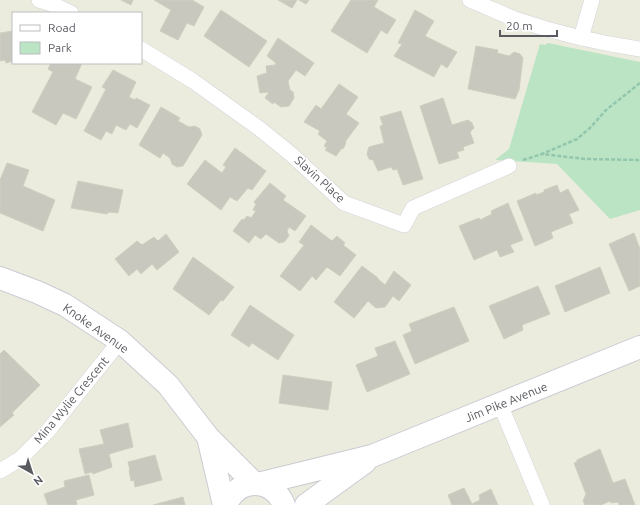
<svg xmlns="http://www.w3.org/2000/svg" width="640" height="505" font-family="Ubuntu,sans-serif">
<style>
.green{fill:#bae4c3}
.building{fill:#c8c8be;stroke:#d0cebd}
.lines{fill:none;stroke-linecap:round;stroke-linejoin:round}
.street-casing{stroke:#d2d3d9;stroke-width:16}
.secondary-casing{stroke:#cacbd3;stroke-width:24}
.path{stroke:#92c6ad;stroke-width:2.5;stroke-dasharray:4 2;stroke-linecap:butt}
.street{stroke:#fff;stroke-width:15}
.secondary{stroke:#fff;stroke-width:22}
.labels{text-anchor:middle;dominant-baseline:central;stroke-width:3;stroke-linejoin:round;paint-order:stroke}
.street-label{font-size:12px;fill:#585a60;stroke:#fff}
</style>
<rect width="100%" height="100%" fill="#ececde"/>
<path class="green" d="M548,43L640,62V210L610,219L557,164L495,160L509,149L540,44L545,45Z"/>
<path class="building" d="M121,0H133L131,5Z
M154,0H192L204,7L194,26L187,23L178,40L160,31L171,10Z
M278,0H297L292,8Z
M299,0H309L306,4Z
M351,0H378L374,7L396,20L387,34L381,30L367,53L331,31Z
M221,10L267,41L249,67L204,36Z
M415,10L434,21L425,36L457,52L447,68L441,64L434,77L394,56L402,44L398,43Z
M13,31V61L6,63L5,60L0,61V33Z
M278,38L314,63L305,76L296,70L288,81L290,90L293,92L294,98L289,106L281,107L274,102L273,104L265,98L269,92L260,93L257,76L267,73L266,66L275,65L276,63L267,56Z
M476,46L498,50L497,53L509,56L514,52L520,54L523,58L519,90L515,99L468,89Z
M51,63H82L75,79L92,87L76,119L63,113L56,125L32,112L53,72L48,69Z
M113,70L136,82L129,97L135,100L136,98L150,105L137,128L130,124L126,130L116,125L112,134L106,131L101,140L84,131L106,89L102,87Z
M339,84L358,97L346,114L359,123L345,142L346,143L343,149L342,148L336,156L325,150L327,148L324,146L327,141L318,134L320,131L304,122L316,105L321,109Z
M443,98L452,125L468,120L472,123L474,128L470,132L474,143L463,147L464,150L457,152L459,158L439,164L420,106Z
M161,107L180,118L178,121L189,127L195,126L200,129L202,135L183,166L177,167L172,164L170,158L163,153L160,158L139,145Z
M401,111L423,179L403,185L397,169L393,170L391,167L378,171L373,160L369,159L367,154L369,147L384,143L380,126L383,125L380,117Z
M235,148L266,171L252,190L248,188L237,201L230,197L221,210L187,184L205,160L222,173L226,167L223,165Z
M7,163L29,170L23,186L55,200L43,231L0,213V180Z
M78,181L123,190L118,213L109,212L107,214L71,208Z
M270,183L286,196L283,200L306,216L295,231L289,227L287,231L289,236L284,242L279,243L266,234L261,239L255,235L249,243L233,231L242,219L244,220L247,216L251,218L256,211L253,210L256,204L254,202Z
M557,185L560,193L568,189L579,210L569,214L573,223L551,232L553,238L535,246L517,201L536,193V195L544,192V190Z
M508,203L523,240L510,245L514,252L500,257L497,250L474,260L459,226L479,218L480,220L492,214L491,211Z
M311,225L332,241L337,236L345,243L343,245L356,255L340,276L327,267L316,280L312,276L300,291L280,276L304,245L299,242Z
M634,233L640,249V286L629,291L609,244Z
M166,234L179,252L157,270L152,264L141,274L137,269L129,276L115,259L137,241L142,245L154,237L158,241Z
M193,257L234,287L223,301L221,300L209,315L173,289Z
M362,266L378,278V279L385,285L394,271L411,285L399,301L393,296L385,307L376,308L368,301L354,318L334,302Z
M600,267L610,293L565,312L555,286Z
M538,286L550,314L522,325L523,330L504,339L489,306Z
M250,305L294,335L278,360L252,343L249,347L231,335Z
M454,307L469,341L415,364L403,335L412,331L409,324Z
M395,341L410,374L367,392L356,365L378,356L375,348Z
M4,350L40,385L12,413L14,415L0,427V354Z
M283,375L332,382L328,410L279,403Z
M128,423L133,447L109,454L112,467L93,474L92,472L85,474L79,449L104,444L100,430Z
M600,449L613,483L625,479L635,505H619L618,502L611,503L610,501L601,505H585L583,501L586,494L574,463L577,462V460Z
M155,455L162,480L135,487L134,480L131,481L129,470H130L128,462Z
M89,475L94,495L76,500L77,504L76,505H48L44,494L65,487L64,481Z
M464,488L472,504L480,500L479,495L491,489L498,505H452L448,495Z
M183,497L185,505H153Z"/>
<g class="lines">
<defs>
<path id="street" d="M39,0L52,4L71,13
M470,0C485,6 500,13 515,19C556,33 598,43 640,49
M581,38L592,0
M141,49L193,81L260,129L292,155L344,203L404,225L413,208L509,166
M500,404L542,505
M0,471L20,459L47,432L120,341"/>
<path id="secondary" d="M0,278L37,292L65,305L120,341L168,385L208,437L255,484
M208,437L224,505
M258,484L372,456L640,347
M226,505C237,477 273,477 284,505
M306,505L365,462"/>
</defs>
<use href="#street" class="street-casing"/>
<use href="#secondary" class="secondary-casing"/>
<path class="path" d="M640,83L606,110L591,127L577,139L542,154L585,159L640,160
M523,160L542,154"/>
<use href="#street" class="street"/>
<use href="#secondary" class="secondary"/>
</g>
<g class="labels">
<g class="street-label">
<text transform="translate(320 179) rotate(42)">Slavin Place</text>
<text transform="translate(96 328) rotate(35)">Knoke Avenue</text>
<text transform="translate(71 400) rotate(-50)">Mina Wylie Crescent</text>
<text transform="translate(506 402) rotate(-22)">Jim Pike Avenue</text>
</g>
</g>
<rect x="12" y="12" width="130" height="52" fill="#ffffff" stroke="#bcbdbf"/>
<rect x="20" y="25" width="20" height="6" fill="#ffffff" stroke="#bcbdbf"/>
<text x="48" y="32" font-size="12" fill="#585a60">Road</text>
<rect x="20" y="42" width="20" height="12" fill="#bae4c3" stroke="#bcbdbf"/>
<text x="48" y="52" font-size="12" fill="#585a60">Park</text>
<g transform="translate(32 473) rotate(141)" stroke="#ffffff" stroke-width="3" paint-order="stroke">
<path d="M0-3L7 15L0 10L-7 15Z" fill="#585a60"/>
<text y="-6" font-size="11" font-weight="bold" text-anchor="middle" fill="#585a60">N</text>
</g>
<path d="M500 30v6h57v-6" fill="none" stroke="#585a60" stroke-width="2"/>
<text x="506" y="30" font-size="12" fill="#585a60" stroke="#ffffff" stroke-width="3" paint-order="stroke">20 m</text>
</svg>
